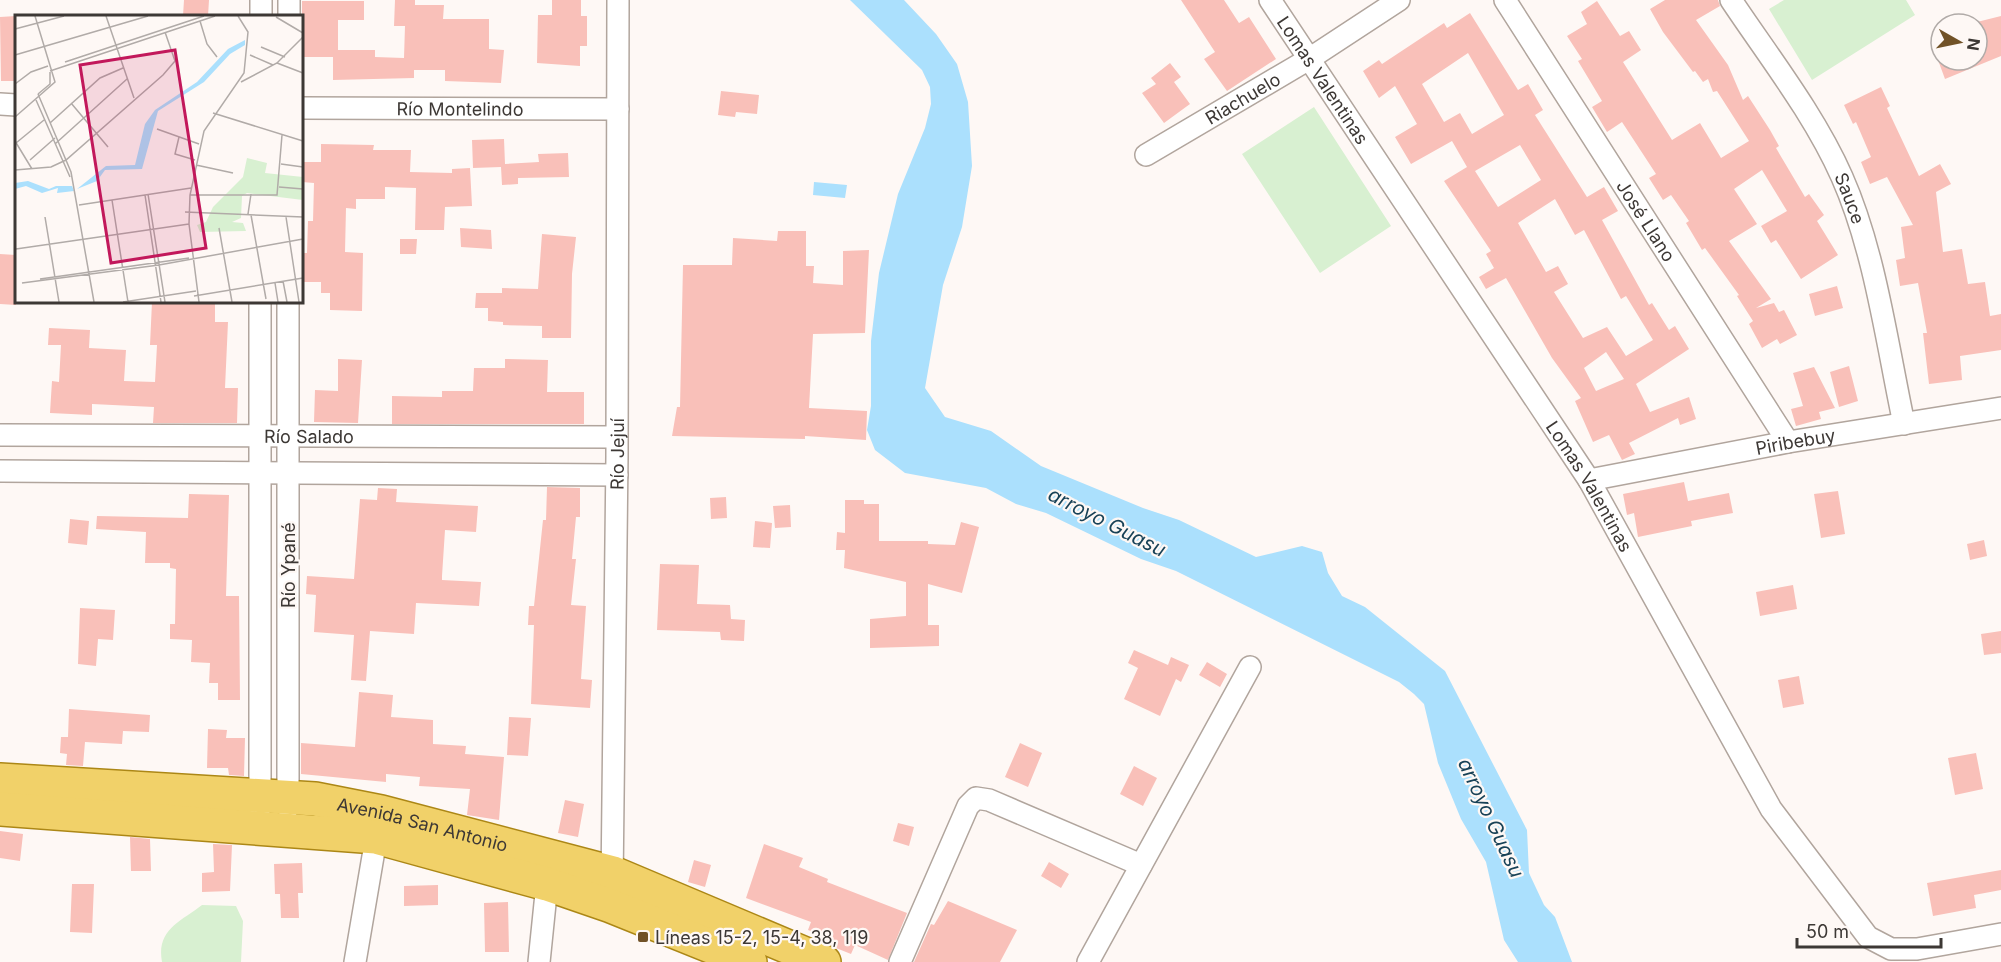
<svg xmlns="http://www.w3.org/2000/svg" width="2001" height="962" font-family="Inter,sans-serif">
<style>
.green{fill:#d8f0d1}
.water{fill:#abe0fd}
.building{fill:#f9c0b9;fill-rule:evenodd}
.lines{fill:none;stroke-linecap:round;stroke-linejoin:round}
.minor-casing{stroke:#b1a59d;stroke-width:24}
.primary-casing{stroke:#ac8716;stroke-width:36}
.minor{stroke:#fff;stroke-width:21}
.primary{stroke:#f1d169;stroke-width:33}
.poi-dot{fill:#715227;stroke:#fef8f5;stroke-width:2}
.labels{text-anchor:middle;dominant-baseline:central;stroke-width:4.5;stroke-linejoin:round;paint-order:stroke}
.street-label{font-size:18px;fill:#3d3835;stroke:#fef8f5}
.poi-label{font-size:18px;fill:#3d3835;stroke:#fef8f5;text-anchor:start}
.water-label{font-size:20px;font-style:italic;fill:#184257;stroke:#fef8f5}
.inset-road{fill:none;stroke:#b1aba8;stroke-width:1.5}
.view{fill:#c2185b;fill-opacity:0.15;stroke:#c2185b;stroke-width:3}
.inset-edge{fill:none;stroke:#3d3835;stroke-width:3}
</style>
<rect width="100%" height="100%" fill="#fef8f5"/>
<path class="green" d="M1784,0H1906L1915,15L1812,80L1769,9Z
M1314,107L1391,226L1320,273L1242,154Z
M202,905L236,906L243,921L241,962H162C156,930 180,922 202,905Z"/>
<path class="water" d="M850,0H904L936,34L957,64L968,102L972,166L962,227L943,285L925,388L945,417L991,431L1041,466L1143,508L1179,520L1256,557L1302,546L1322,552L1328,573L1342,596L1365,607L1445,671L1527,830L1529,873L1544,905L1555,917L1572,962H1518L1504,940L1486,862L1461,819L1438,763L1424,704L1414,694L1399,682L1176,571L1141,559L1046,513L1016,504L986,488L905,473L875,450L867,430L871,406V341L879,273L898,194L925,128L931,104L930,87L922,70Z
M814,182L847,185L845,198L813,195Z"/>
<path class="building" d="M184,0H209L208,16H183Z
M395,0H415V5H444L443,19H489V49L504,50L501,83L445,81V70H414V78L333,80V57H302V1H364V20H338V50H375V57L404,58L405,26H394Z
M552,0H581V16H587V46H580V66L537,63L538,15H552Z
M1181,0H1224L1239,23L1249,17L1276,59L1227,91L1204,59L1215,52Z
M1665,0H1718L1720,6L1696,20L1728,65L1743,100L1748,96L1770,130L1779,146L1776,148L1805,197L1809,194L1824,215L1817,221L1838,255L1801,279L1776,240L1771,243L1761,226L1787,211L1762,170L1734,189L1757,224L1729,241L1771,299L1756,308L1774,303L1779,312L1784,310L1797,335L1780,344L1777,339L1762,348L1749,324L1753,321L1737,296L1739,295L1705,248L1702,250L1686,223L1689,221L1671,195L1663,200L1649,178L1656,174L1622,122L1607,132L1592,107L1602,101L1578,61L1582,59L1567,36L1587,24L1581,12L1597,1L1620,36L1629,31L1641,50L1623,62L1672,140L1700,123L1721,158L1749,141L1717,91L1713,92L1708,79L1703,82L1695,71L1693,72L1663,32L1650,9Z
M1470,13L1518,90L1528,84L1543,110L1535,115L1587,197L1604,187L1618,211L1602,220L1649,305L1652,303L1669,330L1675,326L1689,349L1636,384L1650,412L1689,397L1696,419L1680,425L1678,418L1629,443L1635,454L1622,460L1609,435L1593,442L1575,401L1581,398L1552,358L1506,278L1486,289L1479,277L1494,268L1486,254L1491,251L1444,181L1467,167L1452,141L1411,164L1395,137L1417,124L1395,86L1379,98L1363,71L1379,60L1382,64L1444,23L1447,28ZM1468,53L1504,115L1472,134L1460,113L1444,122L1422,84ZM1520,145L1541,180L1498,207L1475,171ZM1555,199L1575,235L1584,230L1621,299L1626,296L1653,340L1626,356L1607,327L1583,338L1554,292L1568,284L1558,266L1546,272L1518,223ZM1606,352L1624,379L1596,391L1584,368Z
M16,16V81H1L0,17Z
M2001,16V56L1945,79L1938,60H1977V22Z
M1170,63L1181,77L1174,82L1190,104L1164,123L1142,93L1156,84L1151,78Z
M1881,87L1890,106L1887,108L1919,176L1940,164L1951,184L1936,192L1943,252L1962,249L1968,284L1985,282L1990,316L2001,314V350L1960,356L1962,380L1929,384L1923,333H1927L1918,283L1900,286L1896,260L1905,258L1901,227L1913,225L1887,177L1870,184L1861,162L1871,157L1856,122L1853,124L1844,105Z
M721,91L759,95L757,114L736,112L735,117L718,115Z
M504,139L505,164L539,162L538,154L568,153L569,177L518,178V184L502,185L501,167L473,168L472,140Z
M321,144L374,145L373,150H411L410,172L452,173V169L470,168L472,206L445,207L444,230H415L416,188L385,187V199H356V209L346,208L345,252L363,253L362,311L330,310V293H321V282H302V253H307L308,221H313L314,183L302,182V162H321Z
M460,228L491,230L492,249L461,247Z
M778,231H806V266H814L813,283L843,285V251L869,250L865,333L813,334L809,408L867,411L866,440L805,436V439L672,436L677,407H680L683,265H732L733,238L777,241Z
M542,234L576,237L572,274L571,338H542V326L503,325V322L488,321V308H475L476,293H502V288L538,289Z
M400,239H417L416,254H400Z
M0,254L16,255V305L0,304Z
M1837,286L1843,308L1815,316L1809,294Z
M152,302H215V322H228L225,388H238L237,423H153L154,407L92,404V415L50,413L52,381L59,382L61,345H48L49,328L90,330L89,348L126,350L124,381L155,382L157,345H150Z
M338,359L362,360L358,423L314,422L315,390L338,391Z
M505,359L548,360L547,392H584V424H392V396L442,397V391H473L474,368H505Z
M1849,366L1858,401L1839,407L1830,372Z
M1814,367L1835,408L1819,412L1821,419L1796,426L1791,409L1803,406L1793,373Z
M1684,482L1688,501L1729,493L1733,513L1691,521L1692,526L1638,537L1634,513L1627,515L1623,494Z
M547,487L580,488V517H576L572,559H576L571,605L586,606L581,679L592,680L590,708L531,704L534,625H528L529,606H534L543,520H546Z
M378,488L397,489L396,502L478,506L476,532L445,530L442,576V580L481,582L479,606L416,603L414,634L370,631L366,681L351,680L354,635L314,632L316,595L306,594L307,576L354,579L360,499L377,500Z
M1838,491L1845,534L1821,538L1814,494Z
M189,494L229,495L226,596H239L240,700H218V683H209L210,663L191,662L192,640L170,639V624H175L176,569L170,568V563H145L146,532L96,529L97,516L188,518Z
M726,497L727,518L711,519L710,498Z
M845,500H864V504H879V541H928V544L955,545L961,522L979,527L962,593L928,584V625H939V646L870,648V619L906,616V582L844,568L845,550H836L837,532L845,533Z
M790,505L791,527L775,528L773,506Z
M70,519L89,521L87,545L68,543Z
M755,521L772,523L770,548L753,547Z
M1984,540L1987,556L1970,560L1967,544Z
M660,564L699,565L697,604L730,605L731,619L745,620L744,641L721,640L720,632L657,630Z
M1793,585L1797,609L1760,616L1756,592Z
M80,608L115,610L113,640L98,639L96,666L78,664Z
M2001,631V653L1984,655L1981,634Z
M1134,650L1168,665L1171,657L1189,665L1181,682L1176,679L1160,716L1124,699L1138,668L1128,663Z
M1207,662L1227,674L1220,687L1199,675Z
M1799,676L1804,704L1783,708L1778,680Z
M359,692L393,695L391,717L433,720V744L466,746L465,754L504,757L499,820L467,815L470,789L419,786L420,777L386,774V782L301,774V743L355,747Z
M69,709L150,715L149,732L123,731L122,744L85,742L83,766L66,765L67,754L60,753L61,737H68Z
M509,717L531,718L528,756L507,755Z
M208,729L227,730L226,738H245L244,776L229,775L228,768H207Z
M1020,743L1042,753L1028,787L1005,777Z
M1976,753L1983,789L1955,795L1948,758Z
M1134,766L1157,778L1143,806L1120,794Z
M565,800L584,804L578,837L558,833Z
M898,823L914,827L909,846L893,841Z
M0,831L23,834L20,861L0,858Z
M130,837L150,839L151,871H131Z
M213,844L232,845L230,891L202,892V873L214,872Z
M764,844L803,858L799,867L828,879L827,882L907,913L888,960L855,945L851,954L836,948L824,942L826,937L808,930L811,922L746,898Z
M694,860L711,865L705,887L688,882Z
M1049,862L1069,874L1061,888L1041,876Z
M302,863L303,893H298L299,918H281L280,894H275L274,864Z
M2001,870V890L1974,895L1976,908L1933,916L1927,883Z
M72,884H94L92,933L70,932Z
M438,885V905L404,906V886Z
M948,901L1017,930L1000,962H914L931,924L934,925Z
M508,902L509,952H485L484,903Z"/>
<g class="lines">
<defs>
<g id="minor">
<path id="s1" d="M1270,0L1589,480L1771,809L1868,937L1891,949H1917L2001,934"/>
<path id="s2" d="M1505,0L1788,442"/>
<path id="s3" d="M1731,0C1769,57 1814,114 1842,177C1875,251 1887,344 1904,424"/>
<path d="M261,16V0"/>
<path d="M289,16V0"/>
<path d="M0,104L16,105"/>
<path id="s4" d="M302,108L618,109"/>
<path id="s5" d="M1146,155L1309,59L1399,0"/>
<path d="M260,302V808"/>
<path id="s6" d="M0,435L617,437"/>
<path d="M0,471L617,475"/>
<path id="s7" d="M1589,480L1788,442L2001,408"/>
<path d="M288,808V302"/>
<path id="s8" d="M612,884L617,456L618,0"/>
<path d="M355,962L378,827"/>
<path d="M539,962L547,884"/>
<path d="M900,962L968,806L976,798L989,800L1141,865"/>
<path d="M1088,962L1250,667"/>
</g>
<g id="primary">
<path id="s9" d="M0,780L315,799L381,812L613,873L824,962"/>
<path d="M0,809L376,837L547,884L611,906L750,962"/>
</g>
</defs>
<use href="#minor" class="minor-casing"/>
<use href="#primary" class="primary-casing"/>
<use href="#minor" class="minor"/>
<use href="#primary" class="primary"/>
</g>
<rect class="poi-dot" x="637" y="931" width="12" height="12" rx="3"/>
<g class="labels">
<g class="street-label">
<text stroke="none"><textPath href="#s1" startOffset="96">Lomas Valentinas</textPath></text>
<text stroke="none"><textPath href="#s5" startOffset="112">Riachuelo</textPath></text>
<text stroke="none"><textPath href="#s4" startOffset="158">Río Montelindo</textPath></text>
<text stroke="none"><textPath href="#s3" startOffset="232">Sauce</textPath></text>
<text stroke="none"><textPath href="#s2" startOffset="262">José Llano</textPath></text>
<text stroke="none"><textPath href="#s6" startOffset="309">Río Salado</textPath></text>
<text stroke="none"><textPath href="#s7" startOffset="210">Piribebuy</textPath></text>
<text stroke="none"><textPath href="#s8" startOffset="430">Río Jejuí</textPath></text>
<text stroke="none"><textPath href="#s1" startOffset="582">Lomas Valentinas</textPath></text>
<text transform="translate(288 565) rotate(-90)">Río Ypané</text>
<text stroke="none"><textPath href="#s9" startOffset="426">Avenida San Antonio</textPath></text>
</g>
<g class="poi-label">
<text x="655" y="937">Líneas 15-2, 15-4, 38, 119</text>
</g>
<g class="water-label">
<text transform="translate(1107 522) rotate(27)">arroyo Guasu</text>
<text transform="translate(1491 818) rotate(65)">arroyo Guasu</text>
</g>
</g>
<g transform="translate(15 15)">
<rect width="288" height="288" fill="#fef8f5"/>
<path d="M232,143L252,148L250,158L288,162V185L232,178L227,181L226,203L217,207L228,208L231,216L185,217L182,210L191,207L198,192L228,162Z" fill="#d8f0d1"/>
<path d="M230,25V30L215,39L189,67L143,96L127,154L90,155L82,166L62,174L91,151L120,150L130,109L140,95L182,67L213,34ZM13,166L34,174L41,171H57L59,176L42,178L43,173L27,178L11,171L0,174V168Z" fill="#abe0fd"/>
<path class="inset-road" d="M91,1L119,83M261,2L288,18M185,6L192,29L202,42M0,14L49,1M246,32L270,42M0,40L133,1M235,40L258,50M50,47L189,1M262,48L288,58M35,56L200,1M226,67L262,48L288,22M0,69L16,57L33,51M23,79L56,157L79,287M23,79L35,69V57M21,85L55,162M56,88L93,132M198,98L288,126M0,102L40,67L20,1M35,108L85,63L108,53M142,114L184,129M164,122L160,139L180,145M0,126L17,154M1,128L29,105M40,129L112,64M15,145L40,123M266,149L288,152M181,150L218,158M0,155L36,152L51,145L148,60L160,46L150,17M264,172L288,174M133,179L150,287M130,180L146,287M175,180H262L267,120M97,185L113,287M64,190L176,173M170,197L288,202M233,199L236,179M236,200L251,284M30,202L44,287M271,202L284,287M204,213L217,287M1,234L174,209M25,264L174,243M268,266L272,287M7,268L144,250L288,224M260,268L263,287M179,281L288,263M108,287L181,276M184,287L174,209L175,180L189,116L229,58L233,17L223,1"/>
<path class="view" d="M160,35L191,233L96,248L65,50Z"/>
<rect width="288" height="288" class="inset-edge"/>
</g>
<g transform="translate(1959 42) rotate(99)"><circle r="28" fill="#fef8f5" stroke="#b1aba8" stroke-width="1.5"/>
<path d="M0-4.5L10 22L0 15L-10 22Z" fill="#715227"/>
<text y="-9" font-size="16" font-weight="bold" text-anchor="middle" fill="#3d3835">N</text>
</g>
<path d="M1797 938v9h144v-9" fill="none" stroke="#3d3835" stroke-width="3"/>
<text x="1806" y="938" font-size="18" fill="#3d3835" stroke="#fef8f5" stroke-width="4.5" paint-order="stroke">50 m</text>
</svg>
